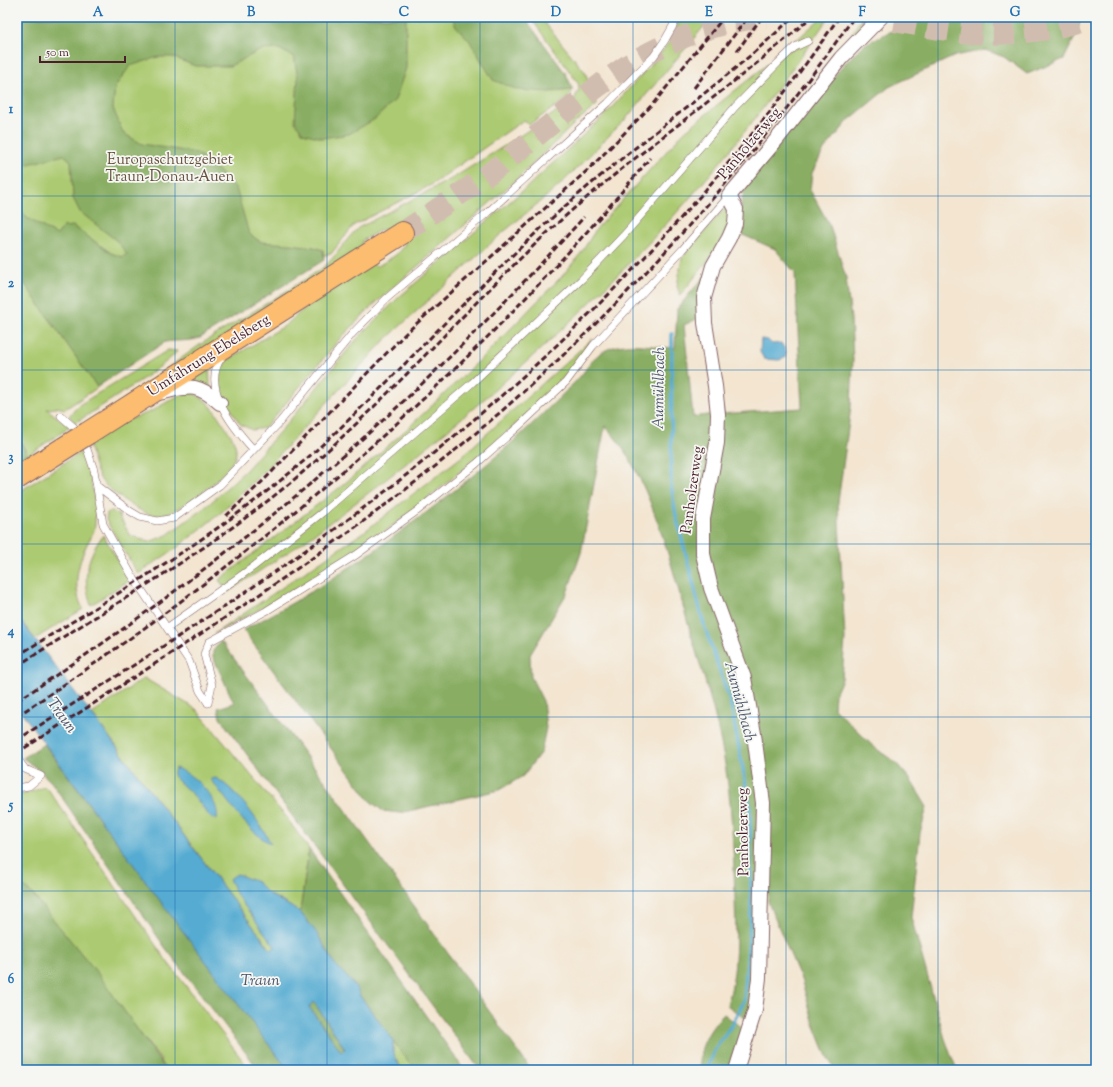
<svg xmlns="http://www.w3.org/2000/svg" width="1113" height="1087" font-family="'Sorts Mill Goudy',serif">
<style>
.green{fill:#acca71;stroke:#7b744e}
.forest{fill:#89ae63;stroke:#6a6647}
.water{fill:#55abd1;stroke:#50657e;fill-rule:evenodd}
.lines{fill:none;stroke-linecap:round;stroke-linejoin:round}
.stream{stroke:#55abd1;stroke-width:3.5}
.primary-tunnel{stroke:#d1bdaf;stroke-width:22;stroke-dasharray:22 11;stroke-linecap:butt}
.service-casing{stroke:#856465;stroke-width:8}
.minor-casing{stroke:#856465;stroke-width:16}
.primary-casing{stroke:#856465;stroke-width:24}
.service{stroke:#fff;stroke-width:7}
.minor{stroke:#fff;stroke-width:14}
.primary{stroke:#fcbd6f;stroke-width:22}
.rail{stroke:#4a1f2b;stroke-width:3;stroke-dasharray:6 3;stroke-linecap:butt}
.primary-bridge-casing{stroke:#856465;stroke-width:24;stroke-linecap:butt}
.primary-bridge{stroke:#fcbd6f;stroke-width:22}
.grid{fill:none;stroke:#1f6fb2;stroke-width:1;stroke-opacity:0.55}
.labels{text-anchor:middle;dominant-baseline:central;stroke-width:3.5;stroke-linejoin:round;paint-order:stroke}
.street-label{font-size:15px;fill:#4a1f2b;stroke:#f6f6f2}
.park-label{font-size:15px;fill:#675240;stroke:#f6f6f2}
.water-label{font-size:16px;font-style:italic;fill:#4e576d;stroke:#f6f6f2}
.neatline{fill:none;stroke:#1f6fb2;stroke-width:1.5}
.grid-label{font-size:13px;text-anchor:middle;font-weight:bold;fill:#1f6fb2}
</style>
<rect width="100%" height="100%" fill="#f6f6f2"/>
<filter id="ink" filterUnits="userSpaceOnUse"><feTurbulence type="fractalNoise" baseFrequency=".025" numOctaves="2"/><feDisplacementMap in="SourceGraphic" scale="8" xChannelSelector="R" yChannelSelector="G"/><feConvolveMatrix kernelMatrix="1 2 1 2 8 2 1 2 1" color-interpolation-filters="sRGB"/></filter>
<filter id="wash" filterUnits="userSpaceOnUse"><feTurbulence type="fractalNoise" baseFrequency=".012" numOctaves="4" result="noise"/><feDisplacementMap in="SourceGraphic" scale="16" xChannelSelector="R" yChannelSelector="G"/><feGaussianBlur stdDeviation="0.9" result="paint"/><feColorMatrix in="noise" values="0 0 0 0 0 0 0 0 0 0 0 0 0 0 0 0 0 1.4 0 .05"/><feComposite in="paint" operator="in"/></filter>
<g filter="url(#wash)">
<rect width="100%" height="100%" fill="#f3e5d0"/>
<path class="green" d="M17,17H507L558,91L573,90L568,98L529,125L524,120L431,185L354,225L331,254L315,257L163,335L94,390L65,409L56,407L57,408L47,409L70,427L28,455L17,436Z
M530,17H540L585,72L597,105L577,121L516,180L370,308L338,341L265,428L252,430L240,424L224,398L219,381V371L226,361L286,325L311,302L372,262L376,266H378L396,255L405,244L391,228L380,230L362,241V247L96,420L201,344L320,270C338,256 343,242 358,228L453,178L509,143L574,100L579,89L578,83Z
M682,17H712L624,121L560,185L500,235L384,341L266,469L223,511L178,547L138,574L106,520L107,513L111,511L118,514L130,535L149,542L167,535L208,505L246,470L290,420L357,339L397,299L527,187L604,116L657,58L670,41Z
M822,17H829C785,80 739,142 688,200C580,322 455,429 325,526C294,550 260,570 228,592L219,580L343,485L407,429L480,360L564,274L581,253L597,228L684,132L791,45Z
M862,17H875L845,45Z
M725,208C746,222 690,282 680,295L677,286L682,258Z
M593,338C567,381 530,413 492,445C448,482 403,520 356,552C310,582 262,608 214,634L365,531L460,458Z
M168,350L177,351C171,363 92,412 75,423L69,416L79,405Z
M209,365L210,386L212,392L187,382Z
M192,393C206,398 212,407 220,419C226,429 236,439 236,451C238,469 187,505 172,512C167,514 159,516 154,515C142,515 108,490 101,480C95,470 93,457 89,446L120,423L150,412L181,394Z
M83,451C90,475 97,499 95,524C95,531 90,539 87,544C77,566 72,588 83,609L35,639L17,616V493Z
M103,535L130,580L91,605C82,579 86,558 103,535Z
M144,678L196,709L286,817L309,849L300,912L269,894L256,882L258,922L275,947L271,950L92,714Z
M44,787L48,789L166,960L250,1070H166L160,1059L34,896L17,881V794H25Z
M393,1040L408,1061L418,1070H401L393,1052Z"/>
<path class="forest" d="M17,17H406V68L395,100L375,119L349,134L322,138L303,133L295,122L298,78L294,57L279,49L261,50L230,66H195L173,57H158L130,66L115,87L113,108L123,133L142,144L197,153L217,169L236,188L249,234L261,242L290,244L314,247L323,250L324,260L200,338C188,342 177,340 165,342L97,387L17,273V204L27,218L57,235L63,227L73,226L111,253L122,257L127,254L117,241L80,212L73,198L71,161L64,155L17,167Z
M453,17H524L566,74L573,90L549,92L518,90L493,80L469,40L455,25Z
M1012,17H1081L1075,37L1064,59L1027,74L1004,57L985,50L955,56L889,87L849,120L824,150L812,173L810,190L830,226L846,278L851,319L853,360L851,407L838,502L845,639L842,679L835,695L834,708L874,747L896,763L910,779L927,807L920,833L911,917L945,1039L957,1070H836L828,1059L814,1024L802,982L768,902L770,802L760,732L716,585L708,552L721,414L802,408L795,273L775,249L736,232L745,186L846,62L865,44L887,33L923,20H972L985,24L1006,20Z
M707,273L701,317L684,325L693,417L714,414V443L698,519L741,679L760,803L759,925L750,1017H743L727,1005C738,972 736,932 735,897C733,845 732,794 721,743C713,701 698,661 687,620C670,560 648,470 605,426L581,553L567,593L530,655L531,677L543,701L546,728L541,752L523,776L499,790L400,813L383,811L370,801L243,630C335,583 421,520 500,453C527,430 552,405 577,380C587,370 592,356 606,350C626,340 653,347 675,348L677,309Z
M17,436L28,455L17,462Z
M221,641L338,799L531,1070H480L220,718L218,708L234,703L213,657V651Z
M44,744L288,1070H259L164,946L52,783L40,771L23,758Z
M309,849L464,1070H418L408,1061L360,996C355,982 343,976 335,964C323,947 313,929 300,912Z
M17,881L34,896L99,975L166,1070H17Z
M314,1002L345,1049L341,1052L309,1007Z
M724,1014L742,1028L744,1034L732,1070H701C696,1049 710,1028 724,1014Z"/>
<path class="water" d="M761,339L768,340L772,344L781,343L786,351L785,358L779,360L764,359L760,352Z
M17,616L271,950L275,947L238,897L229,879L237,874L257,882L269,894L300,912L316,932L335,964L356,987L360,996L393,1040V1052L401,1070H361L357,1065L354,1067L356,1070H288L169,913L17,706ZM314,1002L345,1049L341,1051L309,1007Z
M175,768C192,772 221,800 217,819L210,817L195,797L173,776Z
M216,778C237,790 260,822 271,844C245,830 229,801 210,779Z"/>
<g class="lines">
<path class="stream" d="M672,334L671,485L676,516L704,625L730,701L750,806L751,910L744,1001L733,1023L715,1049L709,1063L708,1070"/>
</g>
</g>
<g filter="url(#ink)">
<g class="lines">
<path class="primary-tunnel" d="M862,17C895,20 928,28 962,32C1007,37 1053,31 1095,17
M402,233C436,210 471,188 504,162C544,131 582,96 625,67C664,41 720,21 766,17"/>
<defs>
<path id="service" d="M222,357C200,387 233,427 253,449
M61,416L77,430L87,449L94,470L103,524L131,574L189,661L200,691L208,703
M97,486L130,511L140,517L157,521L174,518L220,485L279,423L352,334L386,299L487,213L608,103L654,56L665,40L678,17
M168,627L253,567L323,512L472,383L582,279L624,235L735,107L778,63L795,47L808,41
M208,703L212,685L204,654L209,642L266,611L356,555L417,511L476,464L519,426L566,382L593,346L682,250L729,196
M17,758L25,769L41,776L29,786L17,788"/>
<path id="minor" d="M158,393C188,387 195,381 220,403
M736,1070L755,1010L759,978L763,803L754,734L744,678L711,588L703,554V519L717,443L718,414L715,386L705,323L704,298L713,266L729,238L735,224L736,209L729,196L777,139L841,58L881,17"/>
<path id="primary" d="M88,433L402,233"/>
</defs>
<use href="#service" class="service-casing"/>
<use href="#minor" class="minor-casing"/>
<use href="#primary" class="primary-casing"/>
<use href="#service" class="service"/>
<use href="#minor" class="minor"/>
<use href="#primary" class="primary"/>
<path class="rail" d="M737,51L762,17
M694,88L748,17
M226,516L265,479L405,334L590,168L652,105L724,17
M17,656C113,596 212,539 298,466C330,439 360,409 390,379C447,321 503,262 563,208C637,142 721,86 793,17
M17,666C114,604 216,547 303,472C398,391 477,295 570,212C648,144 734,86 811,17
M17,701C126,630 231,552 330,467C420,390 504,305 584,217
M17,716C253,561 471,376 650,158
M17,740C130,667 246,596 354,515C541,376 707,209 839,17
M17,753C154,664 294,577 423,476C589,346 733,189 854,17"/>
<defs>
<path id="primary-bridge" d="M17,478L88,433"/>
</defs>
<use href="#primary-bridge" class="primary-bridge-casing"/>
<use href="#primary-bridge" class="primary-bridge"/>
</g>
</g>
<path class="grid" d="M175,17V1070M327,17V1070M480,17V1070M633,17V1070M786,17V1070M938,17V1070M17,196H1096M17,370H1096M17,544H1096M17,717H1096M17,891H1096"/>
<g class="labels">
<g class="street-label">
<text transform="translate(750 144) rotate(-50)">Panholzerweg</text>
<text transform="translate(209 356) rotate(-32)">Umfahrung Ebelsberg</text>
<text transform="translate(693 490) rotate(-82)">Panholzerweg</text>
<text transform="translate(744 832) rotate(-91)">Panholzerweg</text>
</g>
<g class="park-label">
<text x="170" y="160">Europaschutzgebiet<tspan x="170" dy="17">Traun-Donau-Auen</tspan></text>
</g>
<g class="water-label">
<text transform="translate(660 388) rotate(-89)">Aumühlbach</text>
<text transform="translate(739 702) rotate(75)">Aumühlbach</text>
<text transform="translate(61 716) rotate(54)">Traun</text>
<text x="260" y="981">Traun</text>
</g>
</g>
<rect width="1113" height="1087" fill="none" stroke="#f6f6f2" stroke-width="44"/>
<path d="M40 56v6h85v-6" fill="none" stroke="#4a1f2b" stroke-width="2"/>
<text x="46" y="56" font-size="12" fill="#4a1f2b" stroke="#f6f6f2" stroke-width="3" paint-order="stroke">50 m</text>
<rect x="22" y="22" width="1069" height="1043" class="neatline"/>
<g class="grid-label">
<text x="98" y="16">A</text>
<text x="251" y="16">B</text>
<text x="404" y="16">C</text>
<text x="556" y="16">D</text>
<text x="709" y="16">E</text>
<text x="862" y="16">F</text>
<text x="1015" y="16">G</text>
<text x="11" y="113">1</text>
<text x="11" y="287">2</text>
<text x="11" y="461">3</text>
<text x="11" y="635">4</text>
<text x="11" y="809">5</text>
<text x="11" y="983">6</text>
</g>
</svg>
